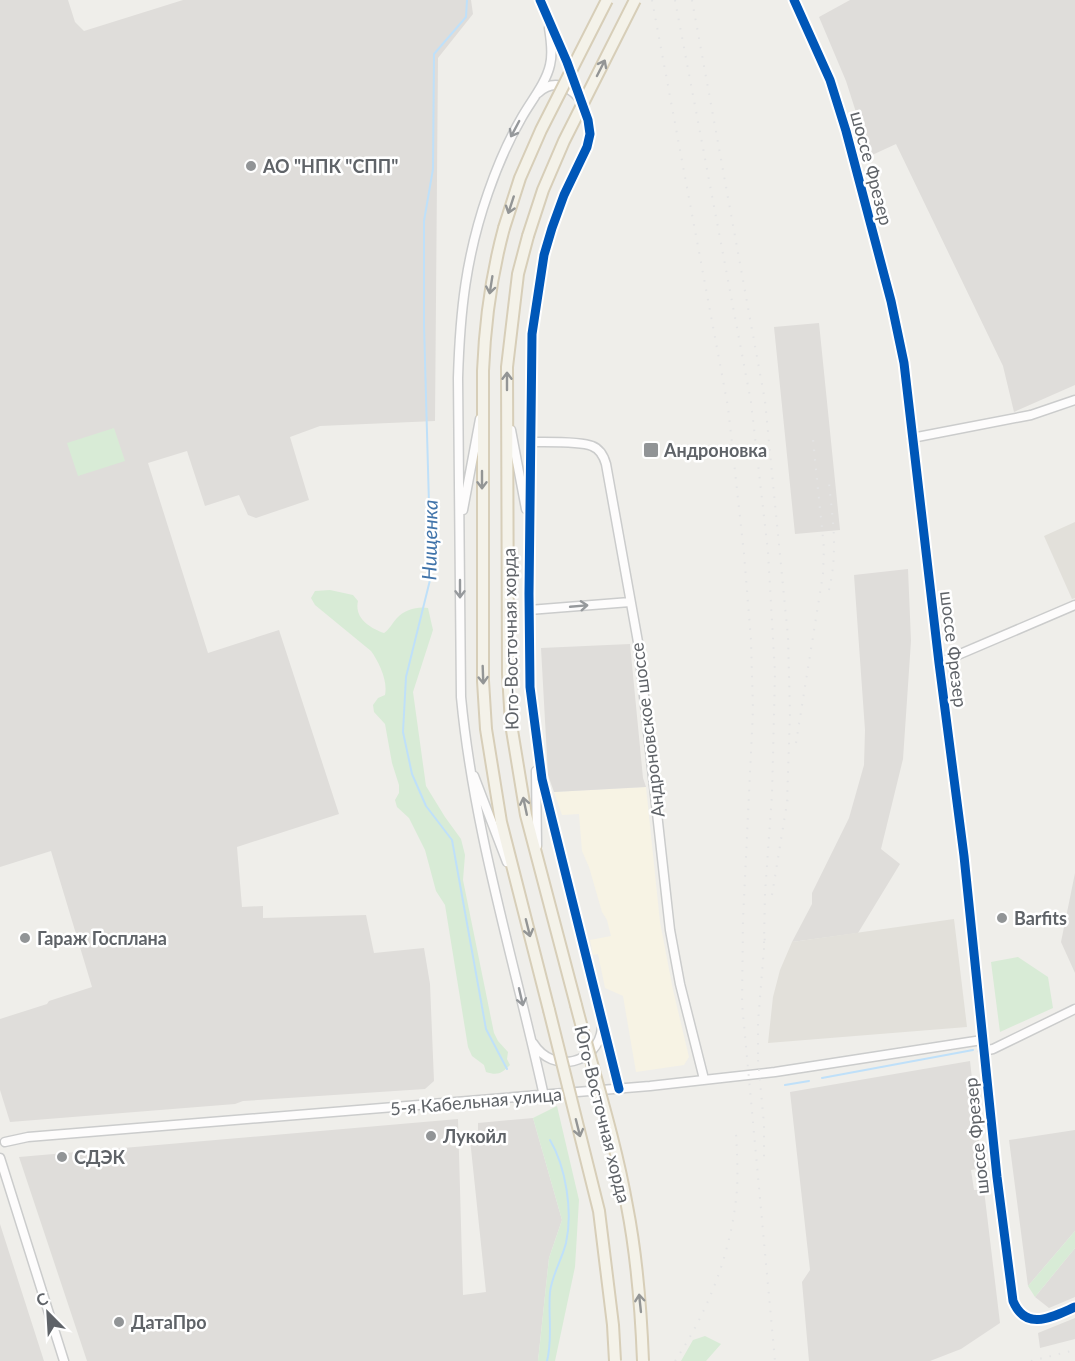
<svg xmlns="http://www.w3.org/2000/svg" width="1075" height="1361" font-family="Lato,sans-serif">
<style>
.commercial{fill:#f7f3e4}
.industrial{fill:#dfddda}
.education{fill:#e2e0da}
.green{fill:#d8ebd6}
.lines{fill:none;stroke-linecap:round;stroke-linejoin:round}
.stream{stroke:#bfe0f9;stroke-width:2}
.minor-casing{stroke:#cbcccc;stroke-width:11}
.major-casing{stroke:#d7ceb8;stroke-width:14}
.minor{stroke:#fdfcfc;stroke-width:8}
.major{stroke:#f4f2e9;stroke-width:10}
.rail{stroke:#e4e4e4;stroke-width:2;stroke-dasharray:1.5 8;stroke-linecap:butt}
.major-bridge-casing{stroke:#d7ceb8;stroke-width:14;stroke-linecap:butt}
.major-bridge{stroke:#f4f2e9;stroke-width:10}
.cycleway-casing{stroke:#fff;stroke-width:13}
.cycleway{stroke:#0057b8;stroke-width:9}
.oneway{stroke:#939595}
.oneway2{stroke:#96999c}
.poi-dot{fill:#919496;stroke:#fff;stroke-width:2}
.labels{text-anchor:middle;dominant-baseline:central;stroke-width:5;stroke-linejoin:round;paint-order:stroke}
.poi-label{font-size:18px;font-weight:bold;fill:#5f6368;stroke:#fff;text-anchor:start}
.street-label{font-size:18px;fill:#5f6368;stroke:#fff}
.water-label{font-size:20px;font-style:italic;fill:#4174aa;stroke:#fff}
</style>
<rect width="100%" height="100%" fill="#efeeea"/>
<path class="commercial" d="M646,787L660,922L673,990L689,1057L684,1065L636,1072L623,996L605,988L598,954L593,955L590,940L611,936L607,920L602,912L589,867L582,851L579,814L562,815L554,792Z"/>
<path class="industrial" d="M0,0H68L75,22L84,31L183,0H471L473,14L438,58L435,421L320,426L290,437L309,500L256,518L248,515L239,495L205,506L187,451L148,463L208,653L279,630L339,814L237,847L242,907L263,906V918L366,915L374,953L424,948L430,984L434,1081L425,1089L243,1101L235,1104L10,1122L0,1090V1019L47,1004L49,1001L92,987L51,851L0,867Z
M850,0H1075V385L1014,412L1003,366L896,144L870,156L846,81L819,17Z
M819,323L840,530L795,534L774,327Z
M908,569L911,641L903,759L881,849L900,864L858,933L792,942L812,904V893L849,818L864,765L865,730L854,575Z
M630,644L643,778L646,787L554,792L548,775L541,648Z
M1075,873V973L1061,942Z
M970,1061L982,1168L971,1170L974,1190H984L1000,1323L961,1349L930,1361H809L802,1282L810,1270L790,1092Z
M533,1118L562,1220L549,1258L538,1361H87L19,1157L458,1119L463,1295L486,1292L470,1139L478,1138V1123Z
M1075,1130V1231L1028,1286L1009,1140Z
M0,1224L44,1361H0Z
M1075,1248V1297L1049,1308L1035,1297Z
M1075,1318V1339L1040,1348L1038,1333Z"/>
<path class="education" d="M1075,522V598L1072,599L1044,536Z
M954,919L967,1027L768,1043L773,997L780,970L792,942Z"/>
<path class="green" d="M114,428L125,461L78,476L67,443Z
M330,590L353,595L358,601C354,618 370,628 384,633C390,629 392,623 397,618C404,610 418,606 428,608L433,630L413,692L426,786L445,817L461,839L465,855L463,880L494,1033L498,1041L508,1052L507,1059L510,1065C502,1073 498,1076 486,1072L484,1065L472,1056L468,1047L445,905L436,891L425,850L409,818L397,807L395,800L399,793V785L392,763L385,724L374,712L373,705L378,698L385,695C388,681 379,662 371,651L315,605L311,598L315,591Z
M1018,957L1048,977L1053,1008L1000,1032L991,962Z
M557,1106L579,1200L575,1267L555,1361H538L549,1258L562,1220L533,1118Z
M1075,1231V1248L1035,1297L1028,1286Z
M705,1336L721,1344L706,1361H681L693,1340Z"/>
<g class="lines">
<path class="stream" d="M467,0L466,17L434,54L433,169L424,221V325L431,576L406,677L403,732L412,774L426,806L452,840L486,1029L507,1069
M822,1078L973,1050
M785,1085L809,1081
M547,1361C553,1338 548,1315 550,1292C552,1275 562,1259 566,1243C573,1212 566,1167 550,1140"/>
<defs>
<path id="minor" d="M540,0L567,62L588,120L590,134L587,147L564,195L552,228L544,255L532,334L529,594L530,687L542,779L619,1089
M794,0L830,80L846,131L891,301L904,363L939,663L964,856L997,1177L1013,1301C1026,1332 1052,1317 1075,1307
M538,93C552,80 566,84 578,97
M511,430L526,509
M912,438L1031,415L1075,400
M531,442C544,442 581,441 592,446C600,449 604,457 606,464L638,642L670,930L680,984L704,1079
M463,510L480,419
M529,610L630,602
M939,663L1075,605
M536,771L537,846
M474,776L507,862
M533,1043C553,1075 598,1064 602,1028
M983,1051L993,1049L1075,1009
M544,1096C515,963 474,833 461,697L458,378C460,311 466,256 488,193C497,167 508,141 522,117C531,101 546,83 550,65C553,53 551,40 549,28
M5,1142L28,1137L650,1086L775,1072L982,1040
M0,1158L64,1361"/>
<path id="major" d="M504,228C491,276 485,322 483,371V681L486,729L501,822L549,1010
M528,236L518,274L507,367L508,674L511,724L526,815L576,1005"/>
</defs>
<use href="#minor" class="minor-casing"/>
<use href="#major" class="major-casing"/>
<use href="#minor" class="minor"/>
<use href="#major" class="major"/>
<path class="rail" d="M652,0L728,407L744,554L751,640L753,710L743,920L742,1003L775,1361
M675,0L751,402L768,552L775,673L772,795L765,893L764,943
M692,0L765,401L788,637L790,713L787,803
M829,590C838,551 833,522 829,483
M796,743L823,574L824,548L813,440
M772,895L788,797
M758,1054V1022L765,936
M758,1060L764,1124V1158
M675,1361C709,1310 732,1251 737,1189C738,1170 737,1152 736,1133
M1031,1361L1075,1350"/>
<defs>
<path id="major-bridge" d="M504,228L520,178L541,130L607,0
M528,236L543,190L564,141L635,0
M576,1005C593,1071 615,1138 627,1206C637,1257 641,1309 643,1361
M549,1010L599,1211L613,1325L615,1361"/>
</defs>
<use href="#major-bridge" class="major-bridge-casing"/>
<use href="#major-bridge" class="major-bridge"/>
<defs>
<path id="cycleway" d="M540,0L567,62L588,120L590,134L587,147L564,195L552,228L544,255L532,334L529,594L530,687L542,779L619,1089
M794,0L830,80L846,131L891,301L904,363L939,663L964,856L997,1177L1013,1301C1026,1332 1052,1317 1075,1307"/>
</defs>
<use href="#cycleway" class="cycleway-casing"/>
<use href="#cycleway" class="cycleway"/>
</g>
<defs><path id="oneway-shaft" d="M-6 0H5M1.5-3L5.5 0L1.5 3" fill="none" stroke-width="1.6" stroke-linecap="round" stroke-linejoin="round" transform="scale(1.5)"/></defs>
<g class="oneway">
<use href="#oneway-shaft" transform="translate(601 68) rotate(-63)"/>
<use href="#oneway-shaft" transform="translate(511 205) rotate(108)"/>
<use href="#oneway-shaft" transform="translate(491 285) rotate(99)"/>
<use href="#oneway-shaft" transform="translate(507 381) rotate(-90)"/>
<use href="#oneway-shaft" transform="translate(482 480) rotate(90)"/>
<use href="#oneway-shaft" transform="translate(483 675) rotate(88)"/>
<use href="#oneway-shaft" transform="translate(525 806) rotate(-102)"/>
<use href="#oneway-shaft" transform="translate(528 928) rotate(76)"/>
<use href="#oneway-shaft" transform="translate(578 1128) rotate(76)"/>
<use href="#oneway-shaft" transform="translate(640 1303) rotate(-96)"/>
</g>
<g class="oneway2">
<use href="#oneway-shaft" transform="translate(515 129) rotate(118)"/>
<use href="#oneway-shaft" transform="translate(460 589) rotate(90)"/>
<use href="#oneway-shaft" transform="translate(579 606) rotate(-5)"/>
<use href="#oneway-shaft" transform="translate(521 997) rotate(77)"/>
</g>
<g class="poi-dot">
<circle cx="251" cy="166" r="6"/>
<rect x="643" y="442" width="16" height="16" rx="3"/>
<circle cx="1002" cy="918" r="6"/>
<circle cx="25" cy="938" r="6"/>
<circle cx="431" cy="1136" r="6"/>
<circle cx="62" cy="1157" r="6"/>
<circle cx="119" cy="1322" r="6"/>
</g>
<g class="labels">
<g class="poi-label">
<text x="263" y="166">АО "НПК "СПП"</text>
<text x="664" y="450">Андроновка</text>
<text x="1014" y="918">Barfits</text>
<text x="37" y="938">Гараж Госплана</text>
<text x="443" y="1136">Лукойл</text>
<text x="74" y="1157">СДЭК</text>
<text x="131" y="1322">ДатаПро</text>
</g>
<g class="street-label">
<text transform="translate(872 168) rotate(75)">шоссе Фрезер</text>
<text transform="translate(510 639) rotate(-91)">Юго-Восточная хорда</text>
<text transform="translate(954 649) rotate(83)">шоссе Фрезер</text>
<text transform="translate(647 730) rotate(-97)">Андроновское шоссе</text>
<text transform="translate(476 1101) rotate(-5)">5-я Кабельная улица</text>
<text transform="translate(603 1114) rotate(76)">Юго-Восточная хорда</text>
<text transform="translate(976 1136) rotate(-96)">шоссе Фрезер</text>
</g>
<g class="water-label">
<text transform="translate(429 540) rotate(-89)">Нищенка</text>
</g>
</g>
<g transform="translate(48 1313) rotate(336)" stroke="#ffffff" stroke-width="4.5" paint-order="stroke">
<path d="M0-4.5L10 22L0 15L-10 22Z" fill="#5f6368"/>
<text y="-9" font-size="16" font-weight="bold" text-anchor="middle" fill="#5f6368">С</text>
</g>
</svg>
